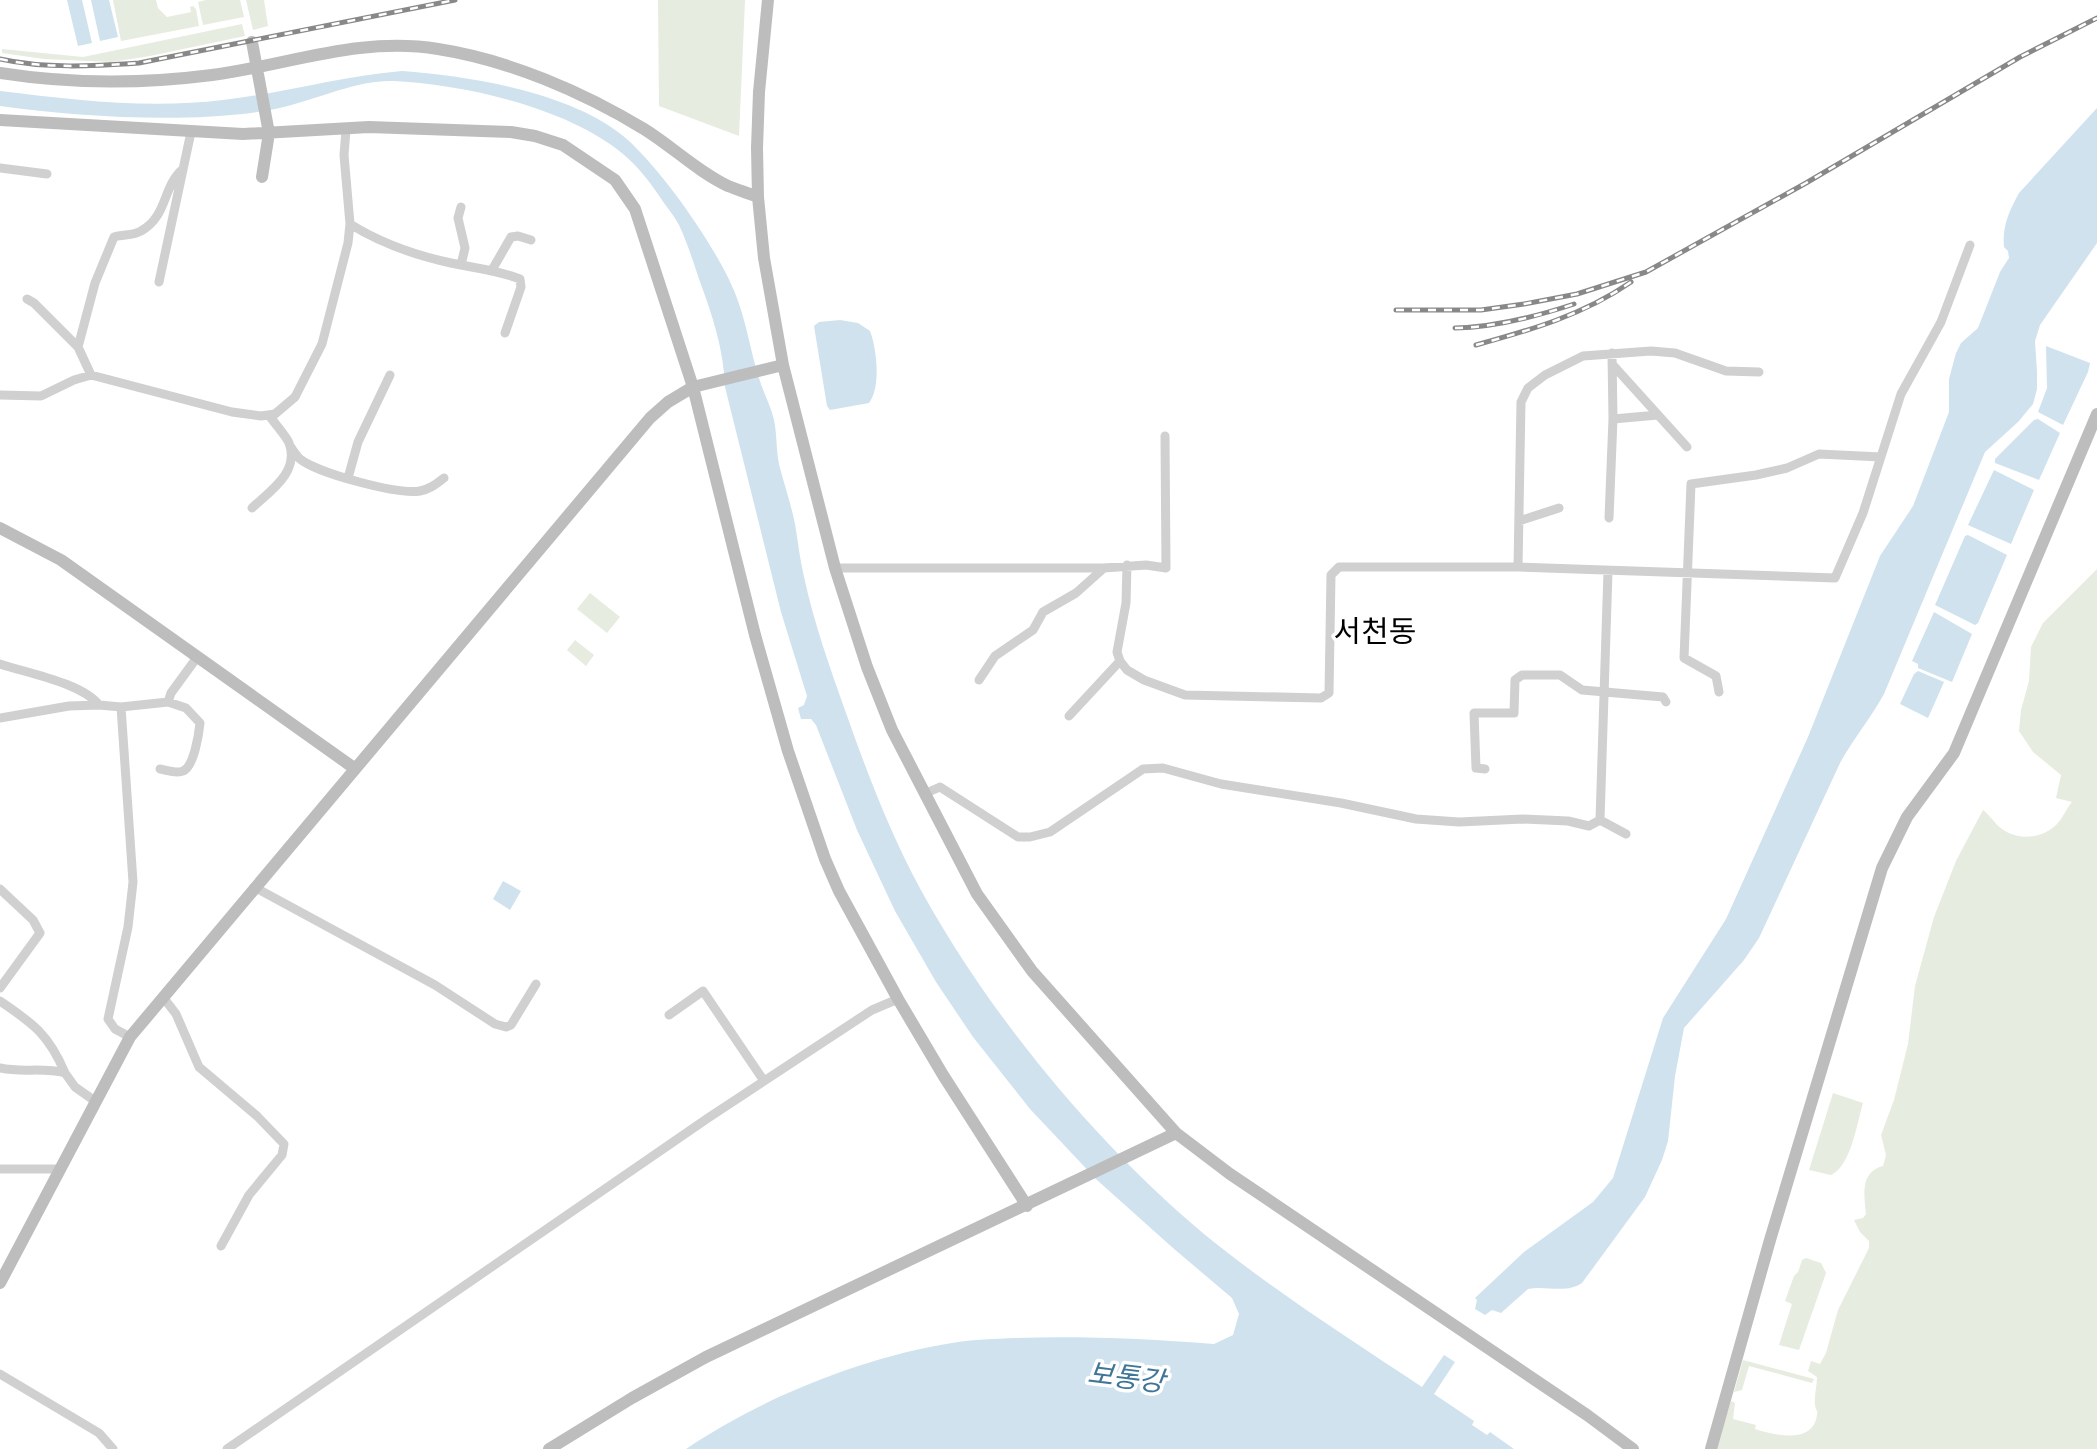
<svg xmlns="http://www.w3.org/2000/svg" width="2097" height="1449" font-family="Cabin,'Noto Sans KR',sans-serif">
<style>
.green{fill:#e6ecdf}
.water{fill:#cfe2ee}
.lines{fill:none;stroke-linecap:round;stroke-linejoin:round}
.street{stroke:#d0d0d0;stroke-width:9}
.secondary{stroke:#bdbdbd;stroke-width:12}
.rail-casing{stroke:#888;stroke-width:5}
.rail{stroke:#fff;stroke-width:2.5;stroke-dasharray:8;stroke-linecap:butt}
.labels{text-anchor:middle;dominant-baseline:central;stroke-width:7;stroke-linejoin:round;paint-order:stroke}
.water-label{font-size:28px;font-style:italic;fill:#3f7597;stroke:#fff}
.quarter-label{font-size:30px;fill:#000;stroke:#fff}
</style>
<rect width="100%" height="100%" fill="#fff"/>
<path class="green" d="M113,0H156L158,8L167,17L191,12L190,7L193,6L196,9L199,26L121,41Z
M206,0H240L244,17L203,25L198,2Z
M246,0H264L268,26L253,30Z
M658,0H745L739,136L659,106Z
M242,24L245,36L150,56L111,62L44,59L2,53V49L83,57Z
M2097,569V1449H1716L1731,1401L1735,1403L1733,1419L1756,1425L1755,1429C1774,1435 1813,1445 1817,1415C1818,1409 1816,1412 1815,1405C1814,1396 1817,1386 1817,1377L1808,1371L1811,1361L1820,1364L1826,1353L1838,1310L1869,1248V1241L1860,1232L1854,1220L1863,1218L1866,1214C1864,1195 1860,1172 1883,1166L1886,1155L1881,1135L1894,1100L1908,1044L1915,986L1934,917L1956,861L1983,810C1990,815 1995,824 2002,829C2019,841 2042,839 2057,824C2063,818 2066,809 2072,802L2056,798L2061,775L2033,752L2019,731L2021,710L2029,681L2031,647L2043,623Z
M590,593L620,617L607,633L577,609Z
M575,640L594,655L586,666L567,650Z
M1833,1093L1863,1103C1857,1123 1851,1166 1831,1175L1809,1170Z
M1806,1258L1821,1263L1826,1273L1799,1350L1779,1345L1792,1304L1785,1301L1794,1276L1798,1272L1802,1260Z
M1743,1360L1814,1379L1812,1383L1749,1366L1742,1390L1734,1392Z"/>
<path class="water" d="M67,0H82L92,43L78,46Z
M91,0H109L118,37L100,41Z
M402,71C470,76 568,92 622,135C660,166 722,254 738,301C747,326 751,353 759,378C763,392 771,406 774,420C777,434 776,450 779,464C784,484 791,504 795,524C798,542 800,560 804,577C814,623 830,668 846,713C870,781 895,846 931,908C999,1026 1100,1147 1204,1234C1273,1290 1348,1338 1422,1387L1444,1355L1455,1362L1434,1394L1474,1421L1472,1425L1487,1435L1490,1432L1514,1449H686C761,1398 863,1357 952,1343C973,1339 995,1339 1016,1338C1083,1336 1148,1339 1214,1344L1233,1335L1239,1314L1232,1298L1173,1248L1097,1180L1030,1109L973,1037L936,982L895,911L857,830L816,725L811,719H801L798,708L804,705L807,696L781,612L725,387C724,350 712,314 699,279C693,261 687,242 679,225C675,217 669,210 664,203C652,185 640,168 623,154C569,108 463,84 393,81C353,80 310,103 270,110C187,124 83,117 0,106V91C74,100 149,109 223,100C284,93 342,76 402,71Z
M2097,108V243L2040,325L2035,341L2037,372V389L2033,404L2018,422L1985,452L1884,694C1871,718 1853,739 1840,763L1759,938L1744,960L1684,1028L1675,1076L1668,1141L1662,1160L1645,1197L1582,1283C1567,1294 1545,1285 1528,1289L1501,1313L1492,1310L1485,1315L1475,1309L1477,1300L1475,1298L1524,1252L1593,1202L1613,1178L1663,1018L1726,919L1808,737L1880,556L1913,506L1949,412V379L1956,353L1961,343L1978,328L2000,272L2009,258L2008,251L2004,247C2002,227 2009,211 2019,193Z
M840,320L858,323L870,331C877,349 881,388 869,403L830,410L827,406L814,326L819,322Z
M2046,346L2090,363L2088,372L2063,425L2038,412L2047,388Z
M2038,419L2060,433L2039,480L1995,463V459L2034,420Z
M1994,470L2034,490L2011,544L1968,525Z
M1968,535L2007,555L1978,623L1975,625L1935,605L1965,536Z
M1934,612L1972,634L1952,682L1918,668V664L1912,661Z
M1918,671L1944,682L1928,718L1900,704L1914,674Z
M503,881L521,891L510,910L493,899Z"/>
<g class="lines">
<path class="street" d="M0,168L47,174
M461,207L458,218L465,248L461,265
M350,224C382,244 414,255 451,263C474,268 497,270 520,279L521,287L505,333
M492,270L511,237L518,236L531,240
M159,282L191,132
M27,299L34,303L78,347L91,375
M78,347L95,283L114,237C123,234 133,236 141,231C168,216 162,187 183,169
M1612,364L1687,447
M0,395L41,396L74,380L91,375L232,412L261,416L275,414L295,397L322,344L348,243L350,224L344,155L346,130
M1613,419L1658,415
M290,446C293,450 296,455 300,459C317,473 398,495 420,491C430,489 436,484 444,478
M348,478L358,442L390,375
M252,508C270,491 300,472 289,443C287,437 274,423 269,415
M1609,518L1613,419L1612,353
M1519,521L1559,508
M1127,565L1126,603L1117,652L1120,661L1127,670L1144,680L1185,695L1321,698L1329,693L1331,575L1339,567H1518L1835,578L1863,513L1901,394L1941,322L1970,245
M1518,567L1521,402L1528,388L1545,375L1583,356L1651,351L1675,353L1726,371L1759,372
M835,568H1104L1146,565L1166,568L1165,436
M0,664C27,673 82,683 99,705
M979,680L995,656L1033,630L1043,612L1076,593L1104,568
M1719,692L1716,676L1684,658L1691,484L1756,475L1787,468L1819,454L1881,457
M168,702L171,693L198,656
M121,707L133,882L128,927L108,1019L115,1029L130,1037
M1069,716L1120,661
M0,718L69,706L99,705L121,707L168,702L186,708L200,723C199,733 194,767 183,771C177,774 166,770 160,769
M1485,769L1476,768L1474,713H1514L1515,680L1522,675H1560L1582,690L1663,697L1666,702
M924,794L940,787L1018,837H1030L1050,832L1143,769L1163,768L1221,784L1341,803L1416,819L1459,822L1523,819L1568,821L1589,826L1600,820L1608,571
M1600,820L1626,834
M254,887L435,985L495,1024L506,1027L511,1025L536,984
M0,889L33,920L40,933L0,988
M163,997L176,1014L199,1067L257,1116L284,1144L282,1155L249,1195L221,1246
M0,1001C34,1024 49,1035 65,1073
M669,1015L703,991L764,1081
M0,1068C22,1073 44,1067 65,1073L75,1087L95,1101
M0,1169H59
M0,1374L99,1433L113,1449
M227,1449L708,1118L872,1010L898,999"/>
<path class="secondary" d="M768,0L759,92L757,148L758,197L764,258L783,365L835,568L867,667L892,730L977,894L1032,971L1176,1133L1230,1174L1587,1415L1633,1449
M252,42L269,133L262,177
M0,73C70,84 142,84 212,75C288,65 360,36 438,49C509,60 583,92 644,129C673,147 698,172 728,186C738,190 748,193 758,197
M0,120L243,134L369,127L511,132L535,136L563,145L615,180L635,209L693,387L755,635L788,751L825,859L839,891L898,999L943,1075L1027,1206
M0,528L61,560L354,768
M0,1283L130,1037L650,418L668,402L693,387L783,365
M549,1449L632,1398L706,1357L1176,1133
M1711,1449L1770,1240L1882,868L1907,817L1954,753L2097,414"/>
<defs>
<path id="rail" d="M0,59C44,69 94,66 139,63L455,0
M1396,310H1481L1524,304L1577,294L1646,272L1806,183L2020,57L2097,18
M1455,328C1496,327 1535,317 1574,304
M1476,345C1531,330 1583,315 1631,282"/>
</defs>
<use href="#rail" class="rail-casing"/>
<use href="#rail" class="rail"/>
</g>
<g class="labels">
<g class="water-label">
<text transform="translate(1126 1377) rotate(7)">보통강</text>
</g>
<g class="quarter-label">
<text x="1375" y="631">서천동</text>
</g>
</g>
</svg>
